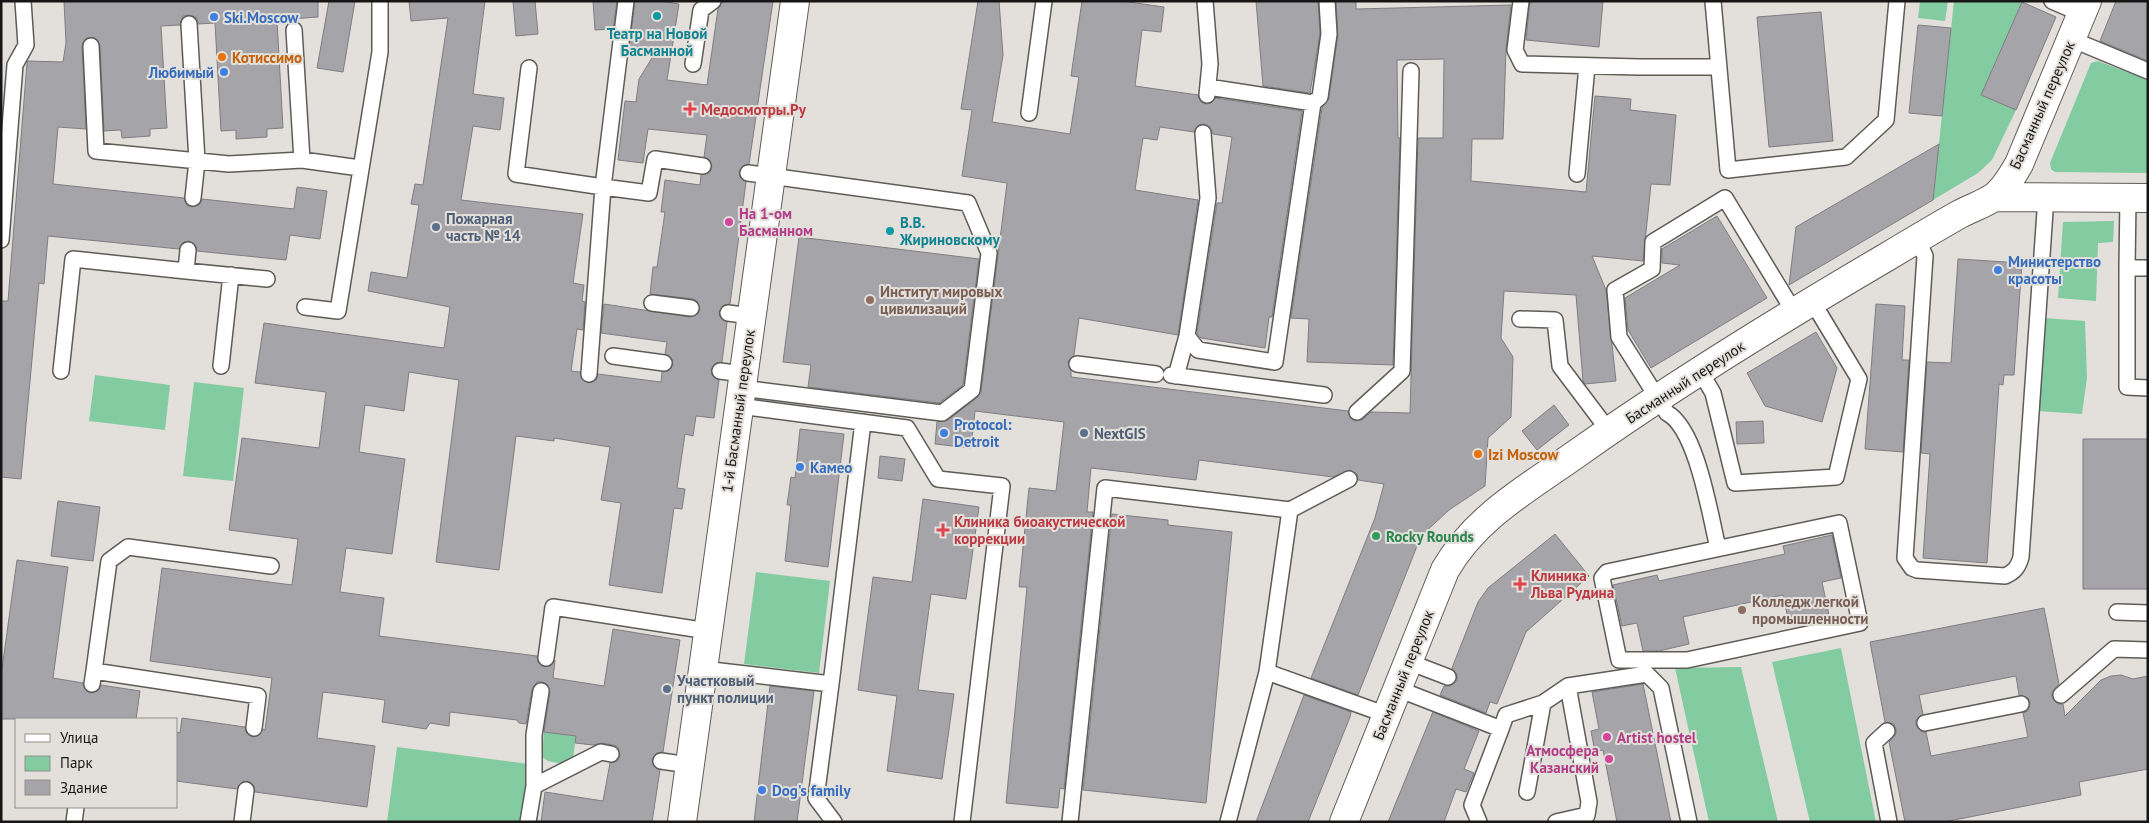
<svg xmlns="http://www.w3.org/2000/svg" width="2149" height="823" font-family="'PT Sans',sans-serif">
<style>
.green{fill:#83cba1}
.building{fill:#a5a4a9;stroke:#7f7d82;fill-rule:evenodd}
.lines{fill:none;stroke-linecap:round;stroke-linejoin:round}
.lane-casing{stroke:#5e5c57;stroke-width:18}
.street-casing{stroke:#5e5c57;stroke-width:30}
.secondary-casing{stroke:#5e5c57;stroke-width:30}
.lane{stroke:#fff;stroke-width:15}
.street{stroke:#fff;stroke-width:28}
.secondary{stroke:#fff;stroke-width:28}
.culture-dot{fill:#0f9aa8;stroke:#e3e0db;stroke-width:2}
.shop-dot{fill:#3f7fe0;stroke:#e3e0db;stroke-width:2}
.food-dot{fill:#e8710a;stroke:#e3e0db;stroke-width:2}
.health-dot{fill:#e0444e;stroke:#e3e0db;stroke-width:2}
.hotel-dot{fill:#d1479c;stroke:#e3e0db;stroke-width:2}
.service-dot{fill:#5c6f8a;stroke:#e3e0db;stroke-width:2}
.education-dot{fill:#8d6e63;stroke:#e3e0db;stroke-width:2}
.leisure-dot{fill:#2e9e5b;stroke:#e3e0db;stroke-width:2}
.labels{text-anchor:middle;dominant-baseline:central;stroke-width:4;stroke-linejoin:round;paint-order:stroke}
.shop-label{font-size:15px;font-weight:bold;fill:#366cbe;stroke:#e3e0db;text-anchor:start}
.culture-label{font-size:15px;font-weight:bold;fill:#0d838f;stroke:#e3e0db}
.food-label{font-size:15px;font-weight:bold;fill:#c56008;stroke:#e3e0db;text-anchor:start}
.street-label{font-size:15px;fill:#171614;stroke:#e3e0db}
.health-label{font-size:15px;font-weight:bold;fill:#be3a42;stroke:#e3e0db;text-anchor:start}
.hotel-label{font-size:15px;font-weight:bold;fill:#b23c85;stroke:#e3e0db;text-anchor:start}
.service-label{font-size:15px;font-weight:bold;fill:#4e5e75;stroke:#e3e0db;text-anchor:start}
.education-label{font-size:15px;font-weight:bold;fill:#785e54;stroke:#e3e0db;text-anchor:start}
.leisure-label{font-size:15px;font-weight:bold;fill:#27864d;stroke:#e3e0db;text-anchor:start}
</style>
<rect width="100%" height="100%" fill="#e3e0db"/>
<path class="green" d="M1920,1H1948L1945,21L1918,18Z
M1954,1L2022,2L1981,95L2016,110L1992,160L1978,173L1933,200Z
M2098,61L2148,80V173L2055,172L2051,169L2050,163L2091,63Z
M2114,221L2113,242L2098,243L2096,301L2058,298L2063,222Z
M2044,318L2085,321L2087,378L2082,414L2037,411Z
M95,375L170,385L165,430L89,421Z
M194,382L244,388L233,481L183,476Z
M756,572L830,581L819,673L744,664Z
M1841,648L1876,822H1810L1772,662Z
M1741,667L1778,822H1709L1675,668Z
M544,732L576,736L573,759L567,765L548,761L542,757Z
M397,747L529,764L522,822H387Z"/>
<path class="building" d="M64,1H318V17L277,20L283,128L267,129V137L236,139V130L221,131L215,23L198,24L197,18L189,15L183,16L180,25L161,26L167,128L150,129V136L122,138L121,130L104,131L100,45L95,38H86L82,46L86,129L58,127L53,184L184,198L187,205L192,207L200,204L202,199L294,209L297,187L327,191L320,239L290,235L286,260L197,251L196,246L189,241L184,242L179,249L48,236L44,284L39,283L21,479L1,477V301H8L27,63L28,61L63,62L66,43Z
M329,1H355L343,72L317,68Z
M409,1H485L473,94L504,98L502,115L500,130L473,126L461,200L583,214L573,283L584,285L582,301L585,302L583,330L577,329L571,371L580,372L581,378L589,383L596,380L598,374L661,382L662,372L668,371L673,365L672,359L665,354L667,342L601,333L604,304L690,317L698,314L700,309L697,301L693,299L650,294L653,267H657L665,212H661L665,180L700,185L701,175L710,172L712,167L709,159L704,157L707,135L648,129L643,163L618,160L625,101L636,102L639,79L655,53L629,49L635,1H659L679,4L667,80L707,85L718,9L722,1H773L749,164L744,165L739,171L740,177L746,182L730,304L724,305L719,311L720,317L727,322L722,362L716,363L711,369L712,375L719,380L714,418L696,416L693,436L685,434L677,488L685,489L682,509L674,508L662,593L609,585L621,503L601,500L610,447L554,438V441L516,436L499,570L436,562L459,380L409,372L404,411L365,405L359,452L405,459L392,554L346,548L340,592L384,598L379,636L537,656L538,662L544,667L550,666L555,660L553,678L604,686L613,629L680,640L663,752L657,753L652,759L653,765L660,770L652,822H541L545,792L603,801L610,763L618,761L620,755L618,747L613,745L602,743L593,745L575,743L576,736L544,732L550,692L547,684L542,682H537L532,689L526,724L519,723L517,720L450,712L449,726L430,723L426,729L382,722L385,700L323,692L317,738L375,746L367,807L255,792L254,786L248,781L242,782L237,789L176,781V732L180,733L182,718L245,727L246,732L252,737L258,736L263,729L265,730L272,678L150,661L162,568L292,585L298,539L229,530L242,438L319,448L326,392L255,383L264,323L444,348L450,307L368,291L371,272L407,278L419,205L411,204L415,184L423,185L448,18L411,21Z
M513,1H535L538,34L516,36Z
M593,1H617L613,29L595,30Z
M978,1H999L1003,55L992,122L1070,134L1079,77L1071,76L1082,1H1122L1164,7L1161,32L1142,30L1135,86L1198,95L1201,102L1206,104L1211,103L1216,98L1302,111L1272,317H1269L1265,348L1201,338L1197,333L1217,203H1222L1232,137L1213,134L1210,127L1203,124L1197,126L1194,132L1160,127L1157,140L1143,138L1135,190L1198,200L1178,335L1079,318L1074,355L1068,362L1071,371V377L1348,411L1350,418L1355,421L1363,419L1371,412L1410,413L1418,138H1443L1444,59L1397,60L1398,138H1400L1393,365L1307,362L1309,319L1291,318L1322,108L1329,98L1338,35L1336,1H1356V9L1511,5L1506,49L1503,139H1472L1471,181L1586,192L1595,96L1631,99L1630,110L1676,115L1670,185L1651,184L1643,261L1592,256L1606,290L1616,381L1585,384L1583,381L1576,295L1504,291L1501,338L1513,357L1511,417L1488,438L1485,486L1449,510L1421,536L1358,695L1311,678L1375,518L1384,484L1358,480L1357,474L1350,470L1333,477L1199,460L1196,480L1091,468L1087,512H1093L1064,789L1060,788L1058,808L1006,803L1027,587H1019L1029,488L1056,491L1064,422L975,411L971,448L935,444L937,422L948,420L978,397L981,392L1007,183L962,176L972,110L961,109Z
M1256,1H1318L1320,34L1310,93L1263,86Z
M1530,1H1603L1599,47L1526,40Z
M2116,1H2148V61L2100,41Z
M2022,2L2056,17L2016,110L1981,95Z
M1821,12L1833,141L1769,147L1757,17Z
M1918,25L1951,28L1942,116L1909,113Z
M1939,144L1933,200L1789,285L1796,227Z
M1717,216L1767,298L1651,368L1628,330L1625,298L1680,265L1662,263V249Z
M799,237L979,259L963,385L939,403L808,387L811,365L783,362Z
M1958,259L2022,263L2014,375H2004L2003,385L1999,384L1987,563L1923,558L1930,454L1921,453L1927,362L1951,363Z
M1876,304L1905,306L1902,360H1909L1903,452L1865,449Z
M1816,332L1837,368L1822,422L1765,406L1747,373Z
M1554,405L1569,425L1537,450L1522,431Z
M1763,421L1764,443L1737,444L1736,422Z
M800,429L844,434L828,567L785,561L791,505H787L791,477L795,478Z
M2083,439H2148V589H2083Z
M880,456L905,459L902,481L878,478Z
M923,499L979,507L966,599L931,594L918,690L954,694L942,779L887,771L897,696L858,690L873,577L912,582Z
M58,501L100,507L93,561L51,556Z
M1112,514L1168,520V525L1232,532L1206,803L1083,790Z
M1555,534L1589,576L1526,632L1497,704L1490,702L1486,713L1440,695L1444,686H1450L1457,681V675L1452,668L1478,602L1488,588Z
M1832,535L1841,578L1822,582L1829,615L1789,623L1783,595L1683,617L1689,644L1659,651H1643L1637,623L1622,626L1613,585L1657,575L1659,581L1785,554L1783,546Z
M17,560L68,567L53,678L83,683L86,691L91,693L99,690L101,685L140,691L136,719H1V676Z
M2044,608L2059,684L2052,692V697L2058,704H2063L2065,716L2101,680L2111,676L2121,675L2133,679L2148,676V769L2079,782L2081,795L1944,822H1905L1889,742L1896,734V729L1894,724L1885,722L1870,642ZM2016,676L2019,695L2028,698L2030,703L2028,711L2023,713L2028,737L1931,756L1926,732H1922L1916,725V720L1923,714L1919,695Z
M1643,684L1671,822H1617L1603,750L1595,752L1591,731L1599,729L1592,692Z
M770,686L814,691L797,822H754Z
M1304,695L1351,712L1350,717L1308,822H1256Z
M1433,712L1479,731L1464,769L1474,773L1466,792L1456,789L1444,822H1388Z"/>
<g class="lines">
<defs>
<path id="lane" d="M1205,1L1210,64L1207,95
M1521,1L1515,50L1522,64L1639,67H1719
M1713,1L1728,170L1846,157L1886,120L1897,1
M2052,1L2082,14
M189,24L197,161L193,198
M2071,39L2148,71
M91,46L96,151L229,164L302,160L294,30
M693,64L701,10L713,1
M529,68L516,174L603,187L626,1
M1208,87L1313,103
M1029,113L1044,1
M1203,133L1208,198L1187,336L1198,350L1275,362L1313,103L1320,97L1329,34L1327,1
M302,160L360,168
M1577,174L1587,66
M2128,198L2127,268H2148
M1917,239L1925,256L1905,558L1912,568L1917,570L2005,576C2014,572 2018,568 2021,557L2046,197
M1,240L15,65L26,45L23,1
M2127,268V387L2148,388
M186,271L267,279
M652,303L691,308
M305,307L338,311L380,52V1
M728,313L751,316
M1520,319L1555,320L1560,366L1609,431
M613,356L664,363
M1077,364L1156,374
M221,366L231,275
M61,371L73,259L186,271L188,250
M720,371L743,374
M1700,371L1713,393L1735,483L1836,477L1859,379L1812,301
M589,374L603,187L649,193L655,159L703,166
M1171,375L1324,395
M1176,376L1187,336
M741,388L942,413L972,390L989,253L968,203L748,173
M739,406L907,428L938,479L1002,486L962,822
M1357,412L1402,371L1411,71
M1290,510L1349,479
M1839,523L1860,623L1687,660H1619L1602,578L1607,572Z
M1718,548C1710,515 1697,429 1667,413L1619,337L1615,290L1652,269L1653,242L1725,198L1794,312
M2117,612L2148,613
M546,658L553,607L708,631
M1409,662L1448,677
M703,669L831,684L816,798L834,822
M94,671L109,561L128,547L271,566
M1267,672L1387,715
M92,684L94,671L258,696L254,728
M831,684L863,422
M1398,689L1501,729L1506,715L1543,703L1568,686L1647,674L1661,688L1689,822
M2061,695L2114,649L2148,650
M1925,723L2021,704
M1887,731L1874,743L1889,822
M661,761L689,765
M534,786V735L541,691
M1527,792L1543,703
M74,822L76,807
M242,822L246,790
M528,822L534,786L601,752L611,754
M1070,822L1105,488L1290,510L1267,672L1228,822
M1479,822L1472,805L1501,729
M1556,822L1587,815L1589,802L1568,686"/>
<path id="street" d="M1994,197L2148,198
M1344,822L1445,570C1476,516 1530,487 1579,452C1678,382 1781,319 1885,258C1910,243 1935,228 1960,214C1971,208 1984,204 1994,197C2005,189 2012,176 2019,164L2087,1"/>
<path id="secondary" d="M682,822L795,1"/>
</defs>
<use href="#lane" class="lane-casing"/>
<use href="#street" class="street-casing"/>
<use href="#secondary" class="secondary-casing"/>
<use href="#lane" class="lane"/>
<use href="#street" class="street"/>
<use href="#secondary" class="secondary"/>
</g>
<g class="culture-dot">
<circle cx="657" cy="16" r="5"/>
<circle cx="890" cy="231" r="5"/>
</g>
<g class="shop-dot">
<circle cx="214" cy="17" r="5"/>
<circle cx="224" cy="72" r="5"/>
<circle cx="1998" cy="270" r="5"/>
<circle cx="944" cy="433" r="5"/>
<circle cx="800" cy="467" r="5"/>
<circle cx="762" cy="790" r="5"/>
</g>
<g class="food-dot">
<circle cx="222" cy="57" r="5"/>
<circle cx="1478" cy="454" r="5"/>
</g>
<g class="health-dot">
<path d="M687.5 101.5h5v5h5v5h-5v5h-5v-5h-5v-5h5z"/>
<path d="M940.5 522.5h5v5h5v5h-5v5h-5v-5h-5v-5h5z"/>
<path d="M1517.5 576.5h5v5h5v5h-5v5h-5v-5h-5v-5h5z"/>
</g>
<g class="hotel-dot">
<circle cx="729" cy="222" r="5"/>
<circle cx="1607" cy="737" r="5"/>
<circle cx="1609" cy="759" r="5"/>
</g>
<g class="service-dot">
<circle cx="436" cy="227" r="5"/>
<circle cx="1084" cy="433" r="5"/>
<circle cx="667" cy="689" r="5"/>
</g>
<g class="education-dot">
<circle cx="870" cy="300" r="5"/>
<circle cx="1742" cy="610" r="5"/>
</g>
<circle class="leisure-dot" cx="1376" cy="536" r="5"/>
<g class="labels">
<g class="shop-label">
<text x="224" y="17">Ski.Moscow</text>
<text x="214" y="72" text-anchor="end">Любимый</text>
<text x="2008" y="261">Министерство<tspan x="2008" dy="17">красоты</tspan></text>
<text x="954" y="424">Protocol:<tspan x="954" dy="17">Detroit</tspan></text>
<text x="810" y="467">Камео</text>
<text x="772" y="790">Dog's family</text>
</g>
<g class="culture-label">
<text x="657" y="33">Театр на Новой<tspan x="657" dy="17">Басманной</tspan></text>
<text x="900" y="222" text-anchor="start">В.В.<tspan x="900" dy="17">Жириновскому</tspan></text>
</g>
<g class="food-label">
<text x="232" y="57">Котиссимо</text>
<text x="1488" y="454">Izi Moscow</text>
</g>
<g class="street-label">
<text transform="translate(2042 105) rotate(-66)">Басманный переулок</text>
<text transform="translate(1685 382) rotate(-33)">Басманный переулок</text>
<text transform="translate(738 411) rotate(-82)">1-й Басманный переулок</text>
<text transform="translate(1403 675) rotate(-68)">Басманный переулок</text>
</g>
<g class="health-label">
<text x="701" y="109">Медосмотры.Ру</text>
<text x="954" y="521">Клиника биоакустической<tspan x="954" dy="17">коррекции</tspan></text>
<text x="1531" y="575">Клиника<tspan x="1531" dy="17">Льва Рудина</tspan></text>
</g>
<g class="hotel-label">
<text x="739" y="213">На 1-ом<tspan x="739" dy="17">Басманном</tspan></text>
<text x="1617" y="737">Artist hostel</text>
<text x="1599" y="750" text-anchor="end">Атмосфера<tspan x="1599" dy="17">Казанский</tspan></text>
</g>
<g class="service-label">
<text x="446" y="218">Пожарная<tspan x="446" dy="17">часть № 14</tspan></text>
<text x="1094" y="433">NextGIS</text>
<text x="677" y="680">Участковый<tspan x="677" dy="17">пункт полиции</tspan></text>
</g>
<g class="education-label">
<text x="880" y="291">Институт мировых<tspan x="880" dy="17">цивилизаций</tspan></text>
<text x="1752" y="601">Колледж легкой<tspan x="1752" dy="17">промышленности</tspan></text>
</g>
<g class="leisure-label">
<text x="1386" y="536">Rocky Rounds</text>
</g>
</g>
<rect width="2149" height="823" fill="none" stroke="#171614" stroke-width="5"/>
<rect x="15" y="718" width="162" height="90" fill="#e3e0db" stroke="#918f8b"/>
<rect x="25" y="734" width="25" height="8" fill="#ffffff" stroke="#918f8b"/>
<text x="60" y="743" font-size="15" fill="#171614">Улица</text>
<rect x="25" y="756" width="25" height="15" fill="#83cba1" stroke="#918f8b"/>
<text x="60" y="768" font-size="15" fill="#171614">Парк</text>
<rect x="25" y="780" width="25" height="15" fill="#a5a4a9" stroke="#918f8b"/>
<text x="60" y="793" font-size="15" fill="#171614">Здание</text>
</svg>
